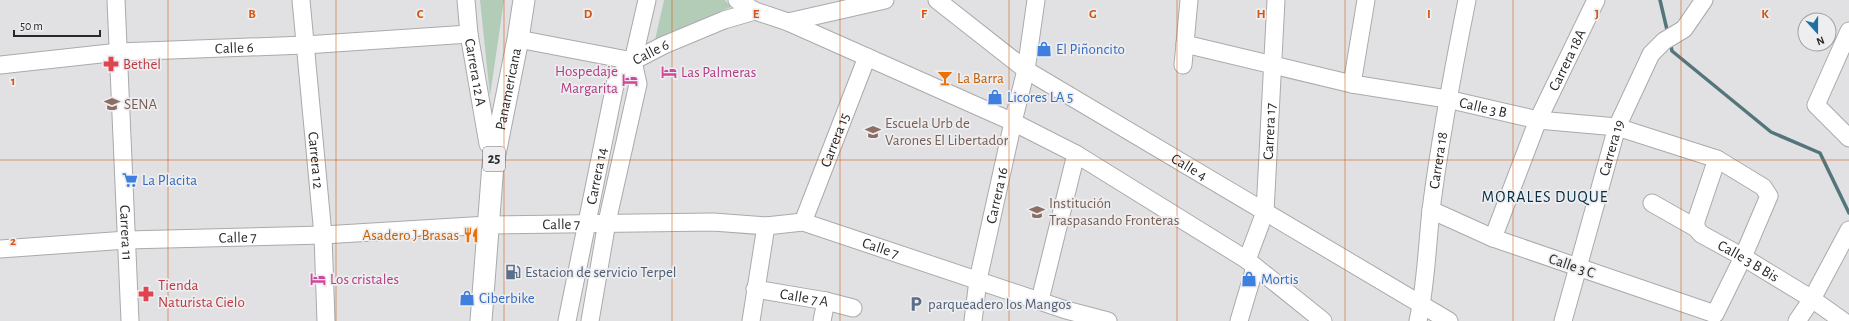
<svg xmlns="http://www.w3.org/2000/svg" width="1849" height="321" font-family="'Alegreya Sans',sans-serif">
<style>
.green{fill:#b3ccb7}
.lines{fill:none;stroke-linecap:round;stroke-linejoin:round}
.stream{stroke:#54757a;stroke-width:3.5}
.minor-casing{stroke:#aaaaac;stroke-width:19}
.major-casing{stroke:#aaaaac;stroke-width:23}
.minor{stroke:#fff;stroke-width:17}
.major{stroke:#fff;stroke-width:21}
.grid{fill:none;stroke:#d5540f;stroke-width:1;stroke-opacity:0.55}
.labels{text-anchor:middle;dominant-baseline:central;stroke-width:3.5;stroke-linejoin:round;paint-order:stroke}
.shield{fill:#eeeef0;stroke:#646465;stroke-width:1}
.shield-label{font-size:14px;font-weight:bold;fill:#292929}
.street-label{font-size:15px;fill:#292929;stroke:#eeeef0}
.shop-label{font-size:15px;fill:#366cbe;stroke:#eeeef0;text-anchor:start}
.health-label{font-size:15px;fill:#be3a42;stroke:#eeeef0;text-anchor:start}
.hotel-label{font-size:15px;fill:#b23c85;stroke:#eeeef0;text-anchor:start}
.food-label{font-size:15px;fill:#c56008;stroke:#eeeef0;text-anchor:start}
.education-label{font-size:15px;fill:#785e54;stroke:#eeeef0;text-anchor:start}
.service-label{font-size:15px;fill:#4e5e75;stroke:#eeeef0;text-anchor:start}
.neighbourhood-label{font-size:16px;letter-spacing:1px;fill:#062d45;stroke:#eeeef0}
.grid-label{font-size:13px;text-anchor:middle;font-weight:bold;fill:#d5540f;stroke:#eeeef0;stroke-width:3.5;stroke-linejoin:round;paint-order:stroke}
</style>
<rect width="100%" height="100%" fill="#e1e1e3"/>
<path class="green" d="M480,0H504L490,96Z
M664,0H725L731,7L655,40Z"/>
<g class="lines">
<path class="stream" d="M1660,0L1668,34
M1670,42L1672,51L1771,132L1820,153L1849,213"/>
<defs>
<g id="minor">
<path id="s1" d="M116,0L130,321"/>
<path id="s2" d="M301,0L323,235L326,321"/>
<path id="s3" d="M466,0L469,34L488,144"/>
<path d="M737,0L755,11L788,22L1013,122L1076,154L1247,260L1323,321"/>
<path id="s4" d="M937,0L1026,70L1449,321"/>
<path d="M788,22L885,0"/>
<path d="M1849,31L1816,105L1849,138"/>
<path id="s5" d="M518,39L633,61L664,45L724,20L755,11"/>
<path id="s6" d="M1185,44L1352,84L1447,99L1538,120L1617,127L1717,159L1763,187L1769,196L1743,257L1715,314L1493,238L1431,210"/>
<path id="s7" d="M0,65L119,52L305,45L469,34"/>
<path d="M1183,65L1189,0"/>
<path d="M1352,84L1366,0"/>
<path id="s8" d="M1652,203L1696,228L1701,234L1743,257L1812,299L1843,321"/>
<path id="s9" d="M803,222L867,57"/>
<path d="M1696,228V221L1717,159"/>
<path id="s10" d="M1493,238L1538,120L1596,0"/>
<path id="s11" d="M0,249L127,240L323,235L488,225L713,222L766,226L803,222L1066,310L1108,321"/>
<path id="s12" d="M1247,260L1265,212L1276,0"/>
<path id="s13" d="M755,289L826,301L853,308"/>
<path d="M1040,300L1076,154"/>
<path id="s14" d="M567,321L616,80L633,61"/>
<path d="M590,321L607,222L638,84L633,61L647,0"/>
<path d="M751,321L766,226"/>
<path d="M822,321L826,301"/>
<path id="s15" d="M973,321L978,280L1013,122L1026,70L1036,0"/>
<path d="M1239,321L1255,267"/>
<path id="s16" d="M1418,321C1426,285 1427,247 1431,210C1440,139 1453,70 1467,0"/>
<path id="s17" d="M1563,321L1617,127L1651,54L1664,41L1684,29L1704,0"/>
<path d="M1797,321L1812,299L1849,230"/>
</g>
<g id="major">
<path id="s18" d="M481,321L493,164L518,39L524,0"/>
</g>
</defs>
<use href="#minor" class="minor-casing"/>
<use href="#major" class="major-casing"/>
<use href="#minor" class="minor"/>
<use href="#major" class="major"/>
</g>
<path class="grid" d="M168,0V321M336,0V321M504,0V321M672,0V321M840,0V321M1009,0V321M1177,0V321M1345,0V321M1513,0V321M1681,0V321M0,160H1849"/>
<defs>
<symbol id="shop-bare" viewBox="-9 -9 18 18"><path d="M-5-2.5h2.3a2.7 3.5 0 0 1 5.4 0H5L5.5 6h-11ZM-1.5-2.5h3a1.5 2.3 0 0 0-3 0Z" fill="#3f7fe0" stroke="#eeeef0" stroke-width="2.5" paint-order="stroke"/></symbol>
<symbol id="pharmacy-bare" viewBox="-9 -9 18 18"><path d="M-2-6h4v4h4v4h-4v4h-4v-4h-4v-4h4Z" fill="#e0444e" stroke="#eeeef0" stroke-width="2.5" paint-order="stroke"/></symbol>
<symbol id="hotel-bare" viewBox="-9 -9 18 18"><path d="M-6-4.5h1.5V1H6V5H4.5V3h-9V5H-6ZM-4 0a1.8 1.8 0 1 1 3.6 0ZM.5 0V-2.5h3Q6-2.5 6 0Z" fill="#d1479c" stroke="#eeeef0" stroke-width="2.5" paint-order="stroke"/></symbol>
<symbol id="bar-bare" viewBox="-9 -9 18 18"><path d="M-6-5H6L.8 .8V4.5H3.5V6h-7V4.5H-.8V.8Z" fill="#e8710a" stroke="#eeeef0" stroke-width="2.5" paint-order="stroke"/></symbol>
<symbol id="university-bare" viewBox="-9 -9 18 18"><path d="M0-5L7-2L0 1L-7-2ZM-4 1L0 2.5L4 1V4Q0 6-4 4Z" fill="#8d6e63" stroke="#eeeef0" stroke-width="2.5" paint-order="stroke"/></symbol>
<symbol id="school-bare" viewBox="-9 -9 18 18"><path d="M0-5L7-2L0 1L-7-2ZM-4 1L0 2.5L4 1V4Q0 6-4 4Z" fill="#8d6e63" stroke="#eeeef0" stroke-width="2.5" paint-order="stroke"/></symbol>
<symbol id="supermarket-bare" viewBox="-9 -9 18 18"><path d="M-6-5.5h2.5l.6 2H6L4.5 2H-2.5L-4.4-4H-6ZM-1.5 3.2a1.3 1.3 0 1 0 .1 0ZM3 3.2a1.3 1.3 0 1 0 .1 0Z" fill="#3f7fe0" stroke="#eeeef0" stroke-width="2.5" paint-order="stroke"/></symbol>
<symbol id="restaurant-bare" viewBox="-9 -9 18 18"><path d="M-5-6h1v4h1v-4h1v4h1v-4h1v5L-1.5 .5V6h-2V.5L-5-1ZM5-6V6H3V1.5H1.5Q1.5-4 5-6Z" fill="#e8710a" stroke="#eeeef0" stroke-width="2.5" paint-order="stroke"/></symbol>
<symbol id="fuel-bare" viewBox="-9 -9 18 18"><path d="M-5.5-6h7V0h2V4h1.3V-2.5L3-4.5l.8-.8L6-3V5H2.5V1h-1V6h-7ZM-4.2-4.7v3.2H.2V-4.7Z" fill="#5c6f8a" stroke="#eeeef0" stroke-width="2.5" paint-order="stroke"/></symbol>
<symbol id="parking-bare" viewBox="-9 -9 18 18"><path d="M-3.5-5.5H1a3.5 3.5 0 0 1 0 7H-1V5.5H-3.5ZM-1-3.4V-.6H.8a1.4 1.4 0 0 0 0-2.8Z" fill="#5c6f8a" stroke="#eeeef0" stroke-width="2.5" paint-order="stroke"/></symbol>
</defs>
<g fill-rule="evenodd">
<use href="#shop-bare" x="1033" y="38" width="22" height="22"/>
<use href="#pharmacy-bare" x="100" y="53" width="22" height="22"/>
<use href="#hotel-bare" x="658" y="61" width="22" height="22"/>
<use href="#bar-bare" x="934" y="67" width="22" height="22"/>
<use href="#hotel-bare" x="619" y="69" width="22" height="22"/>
<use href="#shop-bare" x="984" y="86" width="22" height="22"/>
<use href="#university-bare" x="101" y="93" width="22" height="22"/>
<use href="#school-bare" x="862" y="121" width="22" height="22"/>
<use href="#supermarket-bare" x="119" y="169" width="22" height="22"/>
<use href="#school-bare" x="1026" y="201" width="22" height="22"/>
<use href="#restaurant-bare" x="460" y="224" width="22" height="22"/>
<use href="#fuel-bare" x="502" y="261" width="22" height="22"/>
<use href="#hotel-bare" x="307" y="268" width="22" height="22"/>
<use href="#shop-bare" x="1238" y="268" width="22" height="22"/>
<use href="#pharmacy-bare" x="135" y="283" width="22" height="22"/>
<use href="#shop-bare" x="456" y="287" width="22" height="22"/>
<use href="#parking-bare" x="905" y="293" width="22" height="22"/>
</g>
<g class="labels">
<rect class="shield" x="483" y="147" width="22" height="24" rx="3"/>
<g class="shield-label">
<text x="494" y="159">25</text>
</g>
<g class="street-label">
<text stroke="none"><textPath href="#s7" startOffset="235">Calle 6</textPath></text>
<text stroke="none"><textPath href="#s5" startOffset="137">Calle 6</textPath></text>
<text stroke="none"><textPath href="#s10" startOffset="193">Carrera 18A</textPath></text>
<text stroke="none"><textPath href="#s3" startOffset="73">Carrera 12 A</textPath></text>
<text stroke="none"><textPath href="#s18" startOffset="234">Panamericana</textPath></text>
<text stroke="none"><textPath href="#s6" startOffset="305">Calle 3 B</textPath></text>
<text stroke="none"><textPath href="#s12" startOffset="132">Carrera 17</textPath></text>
<text stroke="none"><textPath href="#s9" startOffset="88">Carrera 15</textPath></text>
<text stroke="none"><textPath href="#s17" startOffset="180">Carrera 19</textPath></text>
<text stroke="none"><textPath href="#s2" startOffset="161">Carrera 12</textPath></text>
<text stroke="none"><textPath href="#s16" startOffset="162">Carrera 18</textPath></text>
<text stroke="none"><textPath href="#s4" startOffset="303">Calle 4</textPath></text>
<text stroke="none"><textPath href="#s14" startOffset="148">Carrera 14</textPath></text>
<text stroke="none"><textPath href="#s15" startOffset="128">Carrera 16</textPath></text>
<text stroke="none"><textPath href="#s11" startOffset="562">Calle 7</textPath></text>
<text stroke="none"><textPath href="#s1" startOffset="233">Carrera 11</textPath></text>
<text stroke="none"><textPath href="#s11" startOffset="238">Calle 7</textPath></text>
<text stroke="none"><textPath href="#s11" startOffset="886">Calle 7</textPath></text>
<text stroke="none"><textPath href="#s8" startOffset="113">Calle 3 B Bis</textPath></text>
<text transform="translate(1572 266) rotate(19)">Calle 3 C</text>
<text stroke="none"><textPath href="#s13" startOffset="50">Calle 7 A</textPath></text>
</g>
<g class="shop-label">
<text x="1056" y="49">El Piñoncito</text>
<text x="1007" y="97">Licores LA 5</text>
<text x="142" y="180">La Placita</text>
<text x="1261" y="279">Mortis</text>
<text x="479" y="298">Ciberbike</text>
</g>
<g class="health-label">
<text x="123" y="64">Bethel</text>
<text x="158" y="285">Tienda<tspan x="158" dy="17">Naturista Cielo</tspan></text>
</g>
<g class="hotel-label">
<text x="618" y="71" text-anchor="end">Hospedaje<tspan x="618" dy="17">Margarita</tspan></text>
<text x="681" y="72">Las Palmeras</text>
<text x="330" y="279">Los cristales</text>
</g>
<g class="food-label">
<text x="957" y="78">La Barra</text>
<text x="459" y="235" text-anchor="end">Asadero J-Brasas</text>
</g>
<g class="education-label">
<text x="124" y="104">SENA</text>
<text x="885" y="123">Escuela Urb de<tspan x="885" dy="17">Varones El Libertador</tspan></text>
<text x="1049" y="203">Institución<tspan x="1049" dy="17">Traspasando Fronteras</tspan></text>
</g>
<g class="service-label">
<text x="525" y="272">Estacion de servicio Terpel</text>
<text x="928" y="304">parqueadero los Mangos</text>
</g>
<g class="neighbourhood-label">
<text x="1545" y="197">MORALES DUQUE</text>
</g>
</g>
<g class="grid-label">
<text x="252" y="18">B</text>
<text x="420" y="18">C</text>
<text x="588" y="18">D</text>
<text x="756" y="18">E</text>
<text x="924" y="18">F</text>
<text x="1093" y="18">G</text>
<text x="1261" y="18">H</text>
<text x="1429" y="18">I</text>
<text x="1597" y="18">J</text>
<text x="1765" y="18">K</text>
<text x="13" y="85">1</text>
<text x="13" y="245">2</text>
</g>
<g transform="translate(1817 32) rotate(159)"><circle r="19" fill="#eeeef0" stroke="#9f9fa0"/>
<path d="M0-3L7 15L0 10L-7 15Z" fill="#2071a2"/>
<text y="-6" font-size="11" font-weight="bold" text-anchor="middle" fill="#292929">N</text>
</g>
<path d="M14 30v6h86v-6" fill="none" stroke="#292929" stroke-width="2"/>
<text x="20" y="30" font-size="12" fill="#292929" stroke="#eeeef0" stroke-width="3" paint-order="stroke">50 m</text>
</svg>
